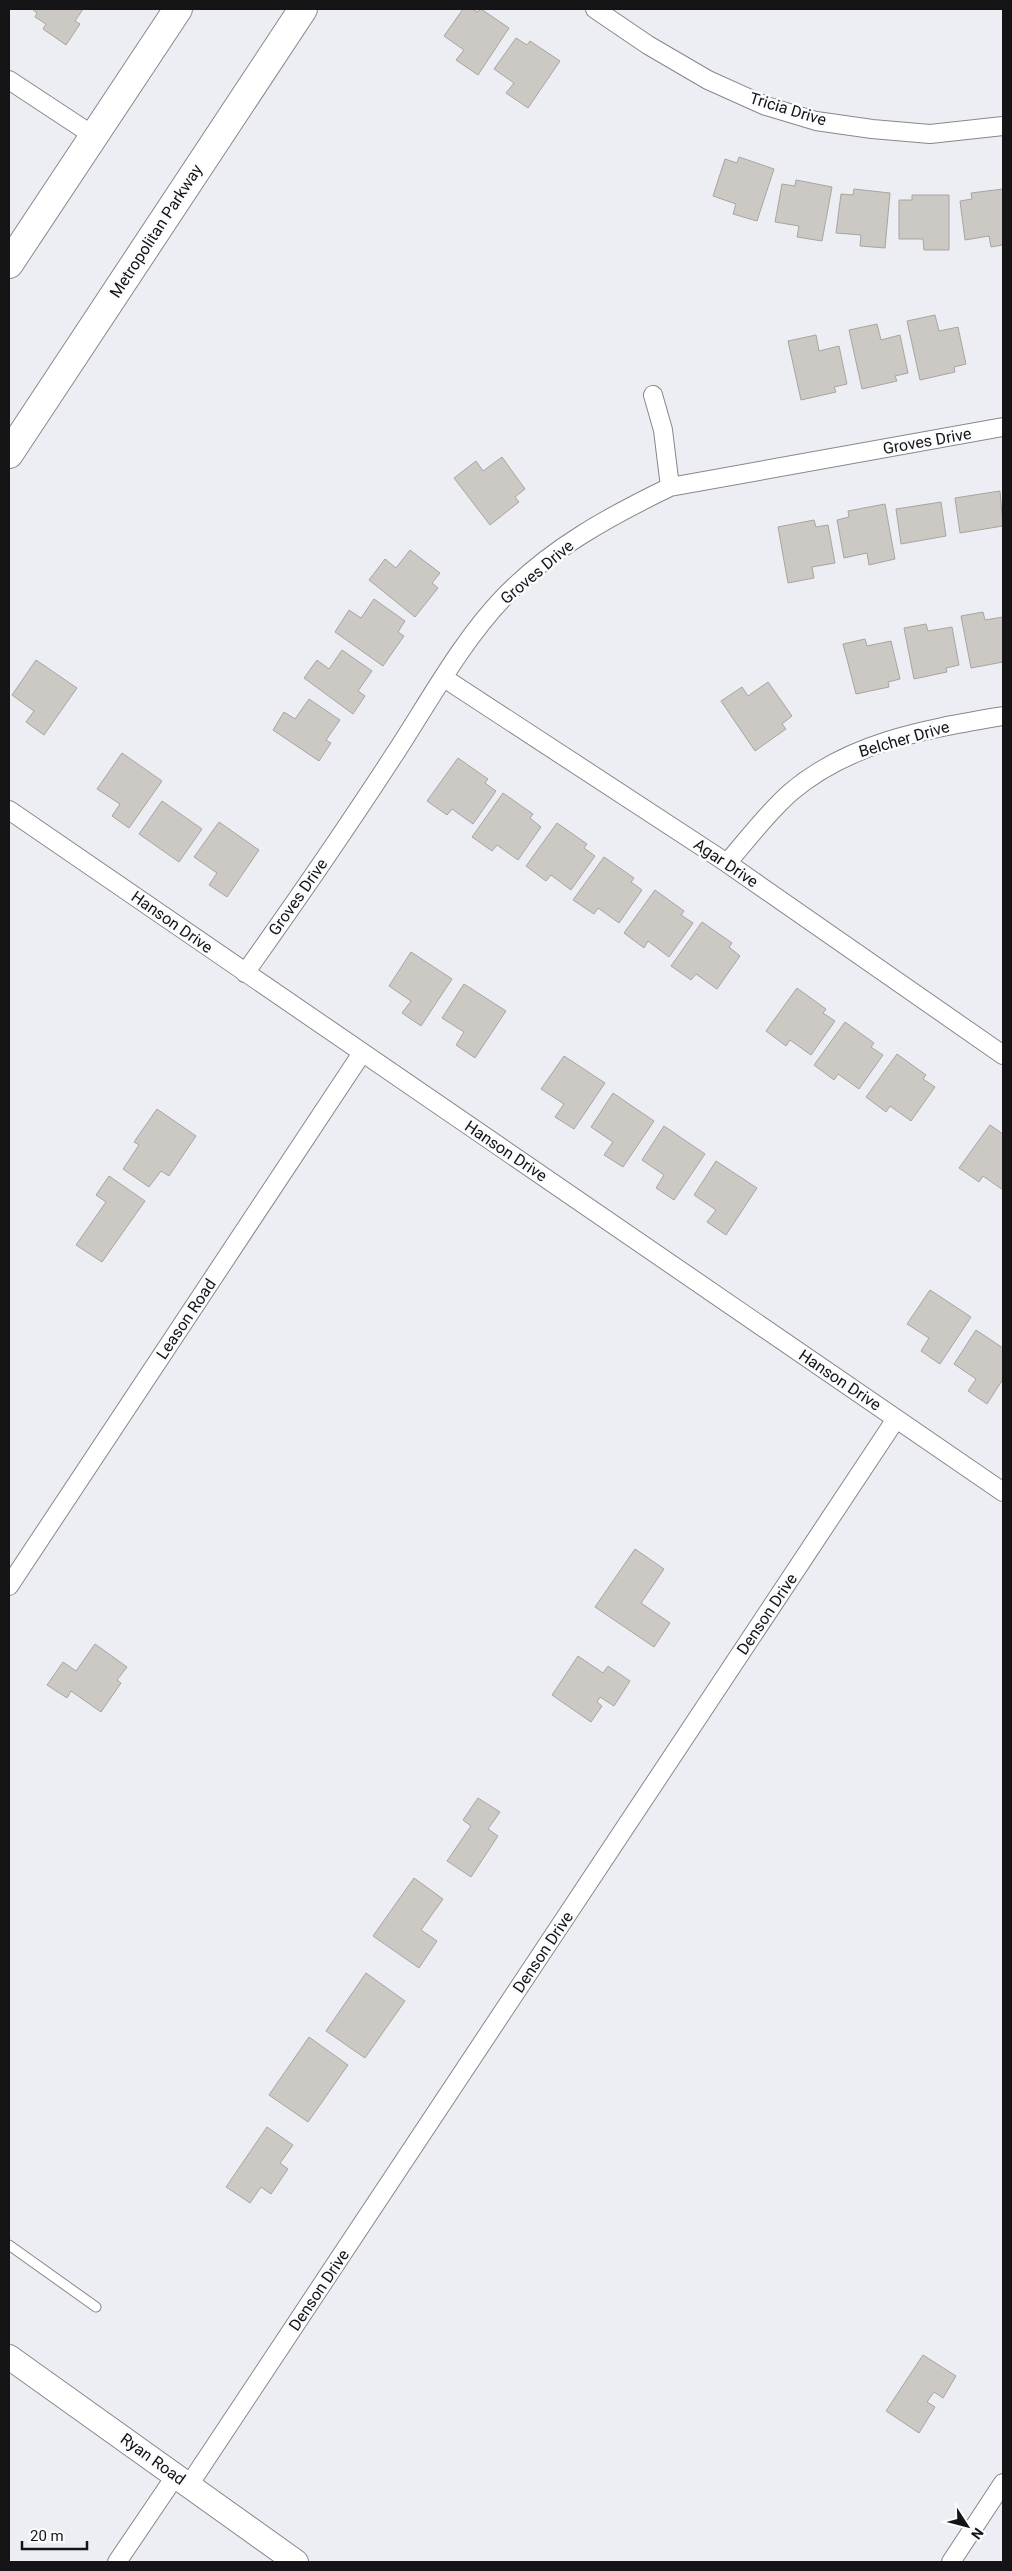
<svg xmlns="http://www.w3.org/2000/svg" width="1012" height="2571" font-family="Roboto,sans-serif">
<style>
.building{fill:#ccc9c5;stroke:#a8a5a1}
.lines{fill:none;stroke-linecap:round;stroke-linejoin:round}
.lane-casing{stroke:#86888c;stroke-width:11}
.street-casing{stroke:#86888c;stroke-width:20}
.secondary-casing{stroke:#86888c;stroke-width:26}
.primary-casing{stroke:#86888c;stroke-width:30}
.lane{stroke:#fff;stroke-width:9}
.street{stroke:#fff;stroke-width:18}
.secondary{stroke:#fff;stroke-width:24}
.primary{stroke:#fff;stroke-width:28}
.labels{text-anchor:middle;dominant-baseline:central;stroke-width:5;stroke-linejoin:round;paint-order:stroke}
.street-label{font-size:16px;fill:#141416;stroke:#fbfcfe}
</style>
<rect width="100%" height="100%" fill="#edeef3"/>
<path class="building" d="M32,9H83L75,21L80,24L66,45L43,29L46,24L35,17L37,13Z
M463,9H472L477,12L481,9L509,28L478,75L456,60L464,50L444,36Z
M516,38L527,45L530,41L560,61L528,108L506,93L514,83L494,69Z
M739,157L774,169L757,221L733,214L736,204L713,196L725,159L737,163Z
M796,180L832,187L822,241L797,237L799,226L775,222L782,184L795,186Z
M854,189L890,193L885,248L860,246L861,235L836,233L841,194L853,195Z
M1003,189V245L991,247L989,236L965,240L960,201L972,199L971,193Z
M912,195H949V250H924L923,239H899V200H912Z
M935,315L939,331L958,327L966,364L954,367L955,372L920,380L907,321Z
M877,324L881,340L900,335L908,373L895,376L897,381L862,389L849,330Z
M816,335L819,351L839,346L847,384L834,387L836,392L801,400L788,341Z
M502,457L525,489L515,497L519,502L490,525L454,478L476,461L483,471Z
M1000,491L1003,526L960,533L955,498Z
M941,502L946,536L901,544L896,509Z
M885,504L895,559L869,565L867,553L844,558L837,520L849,517L848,511Z
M814,520L816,527L828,525L835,563L812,567L814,578L788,583L778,527Z
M410,550L440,573L432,583L438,588L415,617L369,580L385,559L396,568Z
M374,599L405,621L398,632L404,636L383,666L335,632L349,610L361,618Z
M983,612L985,620L1003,617V662L971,668L961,616Z
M926,624L928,631L952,627L959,665L946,668L947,672L914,679L904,628Z
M865,639L867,646L891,641L900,679L888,682L889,687L856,694L843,644Z
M342,650L372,671L358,691L365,696L353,714L304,678L317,660L329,669Z
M36,660L77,688L44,735L26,722L34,711L12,695Z
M768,682L792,716L782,724L786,729L755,751L721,701L742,687L748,696Z
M309,699L340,720L326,740L331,743L319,761L273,730L284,712L295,719Z
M122,753L162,781L129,828L112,816L120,804L97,789Z
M458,758L488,779L485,783L496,791L473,824L452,809L447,815L427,801Z
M503,793L533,814L530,818L541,827L518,860L497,845L492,851L472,837Z
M162,801L202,829L179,862L139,834Z
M219,822L259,850L227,897L209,885L217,873L194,857Z
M557,823L587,844L584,848L595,856L571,890L551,875L546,881L526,866Z
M604,857L634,878L631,882L642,890L619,923L598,908L594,914L573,900Z
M655,890L684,911L681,915L693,923L669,957L648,941L644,948L624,933Z
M702,922L732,943L729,947L740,956L717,989L696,974L691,980L671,966Z
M411,952L452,979L421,1026L402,1013L411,1001L389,986Z
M464,984L506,1011L475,1058L456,1045L464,1032L442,1018Z
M797,988L826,1009L823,1013L835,1021L811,1055L790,1040L786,1046L766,1031Z
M845,1022L874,1043L871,1047L883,1055L859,1089L838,1074L834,1080L814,1065Z
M897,1054L926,1075L923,1079L935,1087L911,1121L890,1106L886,1112L866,1097Z
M564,1056L605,1083L574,1129L555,1117L564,1104L541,1089Z
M613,1093L654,1121L623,1167L604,1155L613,1142L591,1127Z
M157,1109L196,1136L169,1176L161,1171L149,1187L123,1169L139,1145L134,1142Z
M990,1125L1003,1134V1190L983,1176L979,1182L959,1168Z
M664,1126L705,1154L674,1200L656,1188L664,1175L642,1160Z
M716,1161L757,1188L726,1235L707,1222L716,1210L694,1195Z
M109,1176L145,1201L102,1262L76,1245L106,1202L96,1195Z
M930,1290L971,1317L940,1364L921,1351L929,1338L907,1324Z
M976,1330L1003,1348V1379L987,1404L968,1391L976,1379L954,1364Z
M635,1549L664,1569L641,1603L670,1623L654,1647L595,1607Z
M95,1644L127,1667L117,1680L121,1683L101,1712L71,1691L67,1698L47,1685L63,1662L76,1671Z
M578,1656L603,1673L608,1666L630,1681L614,1706L600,1697L597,1702L602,1706L591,1722L552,1695Z
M478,1798L500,1812L488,1829L498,1836L471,1877L447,1861L471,1826L463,1820Z
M414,1878L443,1899L421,1930L437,1941L419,1968L373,1936Z
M366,1973L405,2001L365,2058L326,2031Z
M309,2037L348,2065L308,2122L269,2095Z
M267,2127L293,2145L280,2163L288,2169L271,2194L261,2187L250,2203L226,2187Z
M923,2355L956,2376L943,2398L934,2392L927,2402L935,2407L919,2433L886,2411Z"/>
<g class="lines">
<defs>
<path id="lane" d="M9,2245L96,2307"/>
<path id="street" d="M595,9L648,45L708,80L766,106L816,121L872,129L930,134L1003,126
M9,80L94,136
M653,395L663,430L670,487
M444,678L727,863L1003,1055
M9,810L1003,1492
M727,863C747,840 767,813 791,792C851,741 928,729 1003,716
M245,973C297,900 348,826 396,752C430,700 461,642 504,597C551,548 610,516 670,487L1003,427
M9,1586L362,1053
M189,2485L896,1419
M117,2562L176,2475
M951,2562L1003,2483"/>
<path id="secondary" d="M9,2357L296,2562"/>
<path id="primary" d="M9,264L178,9
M9,454L303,9"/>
</defs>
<use href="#lane" class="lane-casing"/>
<use href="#street" class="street-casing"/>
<use href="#secondary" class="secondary-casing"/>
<use href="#primary" class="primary-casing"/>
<use href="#lane" class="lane"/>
<use href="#street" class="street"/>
<use href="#secondary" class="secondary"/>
<use href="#primary" class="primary"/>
</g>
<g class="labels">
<g class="street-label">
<text transform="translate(788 109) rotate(17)">Tricia Drive</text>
<text transform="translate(156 231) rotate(-57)">Metropolitan Parkway</text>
<text transform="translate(927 441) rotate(-10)">Groves Drive</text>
<text transform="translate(537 572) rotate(-40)">Groves Drive</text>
<text transform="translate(904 739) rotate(-16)">Belcher Drive</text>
<text transform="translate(726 863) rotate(34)">Agar Drive</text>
<text transform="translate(298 897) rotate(-55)">Groves Drive</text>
<text transform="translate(172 922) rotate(35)">Hanson Drive</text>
<text transform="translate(506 1151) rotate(34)">Hanson Drive</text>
<text transform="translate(186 1319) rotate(-56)">Leason Road</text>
<text transform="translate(840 1380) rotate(34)">Hanson Drive</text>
<text transform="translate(767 1614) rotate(-56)">Denson Drive</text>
<text transform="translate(543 1952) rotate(-56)">Denson Drive</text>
<text transform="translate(319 2290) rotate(-56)">Denson Drive</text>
<text transform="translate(153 2459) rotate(36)">Ryan Road</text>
</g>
</g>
<rect width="1012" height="2571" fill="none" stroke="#141416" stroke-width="20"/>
<g transform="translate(967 2526) rotate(126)" stroke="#fbfcfe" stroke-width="4" paint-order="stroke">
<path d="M0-4L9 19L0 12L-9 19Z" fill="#141416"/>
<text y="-8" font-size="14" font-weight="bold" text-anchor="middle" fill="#141416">N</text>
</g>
<path d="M22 2541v8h65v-8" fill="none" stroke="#141416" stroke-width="2.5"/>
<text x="30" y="2541" font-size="15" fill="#141416" stroke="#fbfcfe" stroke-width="4" paint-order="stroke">20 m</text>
</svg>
